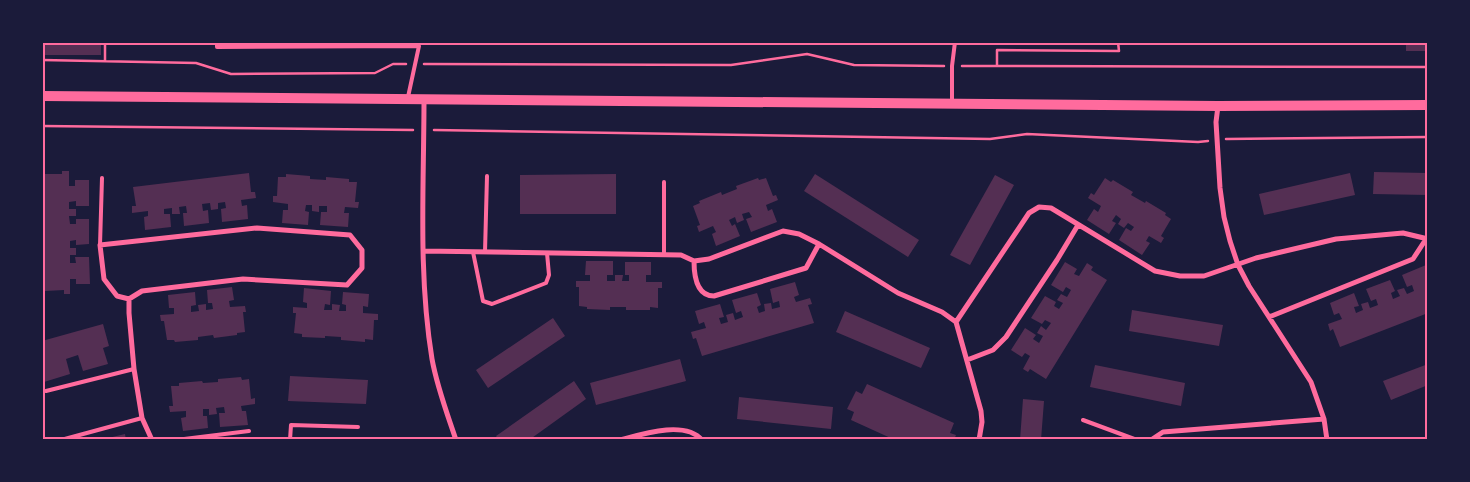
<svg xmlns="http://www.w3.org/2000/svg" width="1470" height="482" font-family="Lato,sans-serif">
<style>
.building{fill:#542f53}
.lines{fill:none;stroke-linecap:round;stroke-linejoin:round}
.path{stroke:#ff6b9d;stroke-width:2.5}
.service{stroke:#ff6b9d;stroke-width:4}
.minor{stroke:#ff6b9d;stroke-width:5}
.secondary{stroke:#ff6b9d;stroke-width:10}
.neatline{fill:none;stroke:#ff6b9d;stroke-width:2}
</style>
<rect width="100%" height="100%" fill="#1b1b3a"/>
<path class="building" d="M42,42H101V55H42Z
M1406,42H1428V51H1406Z
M62,171H69V186H75V180H89V206H76V201L69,202V209H76V216H69L70,224H76V219H89V244L76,245V240L70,241V248H76V255H70V263H76L75,257H89L90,284H76V279H70V294H64V290L45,291L44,174H62Z
M1374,172L1428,173V195L1373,194Z
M249,173L251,192H255L256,198L241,200L242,206L247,205L248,219L222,222L221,209L226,208L225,202L218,203V209L211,210L210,203L202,204L203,211L208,210L209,223L184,226L183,213H187L186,206L179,207L180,214H172V208L164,209V214H170L171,227L145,230L144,217L148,216V211L132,213V206H136L133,187Z
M1350,173L1355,195L1264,215L1259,194Z
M286,174L310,176V179L326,180V177L349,179V182H357L355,202H359L358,208L345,207L344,213H349L348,227L320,225L321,212H327V206H319V212L312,211V205H306L305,211L309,212L308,225L282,223L283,210H288V204L273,202V196H277L278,177H286Z
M616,174V214H520V175Z
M815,174L919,240L908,257L804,191Z
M995,175L1014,185L970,265L950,255Z
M758,178L759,180L766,178L773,196L776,195L778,200L766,205L768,211L772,209L777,222L751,232L746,219L752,217L749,212L742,214L744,220L737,223L735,217L729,220L732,226L735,224L740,236L716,246L712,234L716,232L713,226L699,232L697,226L700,225L693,206L700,203L699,201L721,192L722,195L737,189L736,186Z
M1105,178L1111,182L1113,180L1133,192L1131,195L1145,203L1146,201L1166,213L1165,215L1171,219L1161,236L1164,238L1161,243L1149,236L1146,241L1150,243L1142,255L1119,240L1126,228L1131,231L1134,227L1128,223L1124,228L1118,224L1121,219L1116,215L1112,221L1116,223L1109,234L1087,220L1094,209L1098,212L1101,206L1088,198L1091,193L1094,195Z
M586,261H613V275H607V281H615V275H623L622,281H629V275H625V262H651V275H646V282H662V288H658V308L650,307V310H626V307H610V310L587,309V307L579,306V287H576V281H590V275H585Z
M1065,262L1077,269L1074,274L1079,276L1087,263L1093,267L1091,270L1107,280L1046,379L1030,369L1028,372L1023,369L1030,356L1025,353L1022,357L1011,350L1025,328L1036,335L1033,339L1039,343L1043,336L1037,333L1041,326L1046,330L1051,323L1045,320L1042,324L1031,318L1045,296L1056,302L1054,306L1059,309L1063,303L1057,300L1061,294L1067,297L1071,290L1066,287L1063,292L1051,285Z
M1426,265L1428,313L1340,347L1333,329L1330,331L1328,324L1342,319L1339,313L1334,315L1330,303L1354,293L1359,306L1354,307L1356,313L1363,310L1361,304L1368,302L1370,308L1378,305L1376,299L1371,301L1366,289L1390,280L1395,291L1391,293L1393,299L1400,296L1397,290L1404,288L1407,294L1414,291L1412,285L1407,287L1402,275Z
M795,282L799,295L794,297L796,302L810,298L812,304L808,305L814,323L702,356L696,338L693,339L691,332L706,328L704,322L699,324L695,311L720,304L724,317L719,318L721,324L728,322L726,315L733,313L735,320L743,317L741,311L736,313L732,300L757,293L761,305L757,307L759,313L765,311L764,304L771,303L772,309L780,307L779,301L773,303L770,289Z
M232,287L234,300L229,301L230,307L245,306L246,312H243L245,332L237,333V335L214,338L213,335L198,337V340L175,342L174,340H167L164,321H161L160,315L174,314V308H169L168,295L195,292L196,305L191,306V312L199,311L198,305L206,304V310L213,309L212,303H208L207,290Z
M304,288L331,291L330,305L325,304L324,310H332V304L340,305L339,311H346V305L342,304L343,292L369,294L368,307L363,306V313L378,314V320H374L373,340L365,339V342L341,340V337L325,336V338L302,337V334L294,333L296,313H293V307L307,308V303L303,302Z
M1132,310L1223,325L1219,346L1129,331Z
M845,311L930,348L921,368L836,332Z
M553,318L565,336L488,388L476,370Z
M103,324L109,346L103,348L108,364L83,371L78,355L66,359L70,374L44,382L42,341Z
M680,359L686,381L596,405L590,383Z
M1428,364V385L1391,400L1383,381Z
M1095,365L1185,383L1181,406L1090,387Z
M290,376L368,380L366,404L288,401Z
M241,377L242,380L249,379L251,399L255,398V404L241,406L242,411H246L248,425L220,427L219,413H225L224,407L216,408L217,414L209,415V409H203V416H207L208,428L183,431L181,418L186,417V411L170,412L169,406H173L171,386H179V383L202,381L203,383L218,382V379Z
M574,381L586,399L529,440H499L496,436Z
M867,384L954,423L950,433L956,435L954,440H895L851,420L854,412L847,409L856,391L862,394Z
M739,397L833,407L831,429L737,419Z
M1023,399L1044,401L1041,440H1020Z
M125,434L126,440H104V439Z"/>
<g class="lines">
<path class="path" d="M42,60L196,63L231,74L375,73L393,64H406
M105,61V42
M424,64L731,65L807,54L854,65L944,66
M962,66L1428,67
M997,66V50L1119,51L1118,42
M42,126L413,130
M434,130L990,139L1027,134L1198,142L1208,141
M1226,139L1428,137"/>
<path class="service" d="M217,42V47L419,46L408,97
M952,104V66L955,42
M100,245L102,178
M473,252L483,301L492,304L546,283L549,275L547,253
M485,252L487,176
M664,255V182
M46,391L134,369
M1083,420L1137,440
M61,440L142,418
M176,440L249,431
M290,440L291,425L358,427"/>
<path class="minor" d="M424,99C424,186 418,273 432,359C437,387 447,413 456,440
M1218,106L1216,122L1220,188L1224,217L1230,241L1238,265L1249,286L1311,382L1324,419L1327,440
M257,228L350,235L362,250V268L347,285L243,279L142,291L129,299L117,296L104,279L100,245Z
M423,251L681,255L694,261L709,259L783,231L799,234L819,244L898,293L942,312L956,322
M694,261C694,276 697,296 714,296L806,268L819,244
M129,299V313L134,369L142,418L152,440
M1269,317L1413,259L1426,239
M956,322L1029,213L1039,207L1051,208L1155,271L1180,276H1204L1256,258L1336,239L1403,233L1428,239
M956,322L981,411L982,422L979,440
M967,360L993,350L1006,337L1057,260L1078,225
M620,440C642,434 685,420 702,440
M1151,440L1163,432L1324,419"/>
<path class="secondary" d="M42,96L1218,106L1428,105"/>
</g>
<rect width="1470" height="482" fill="none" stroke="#1b1b3a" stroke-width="88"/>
<rect x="44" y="44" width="1382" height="394" class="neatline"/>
</svg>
